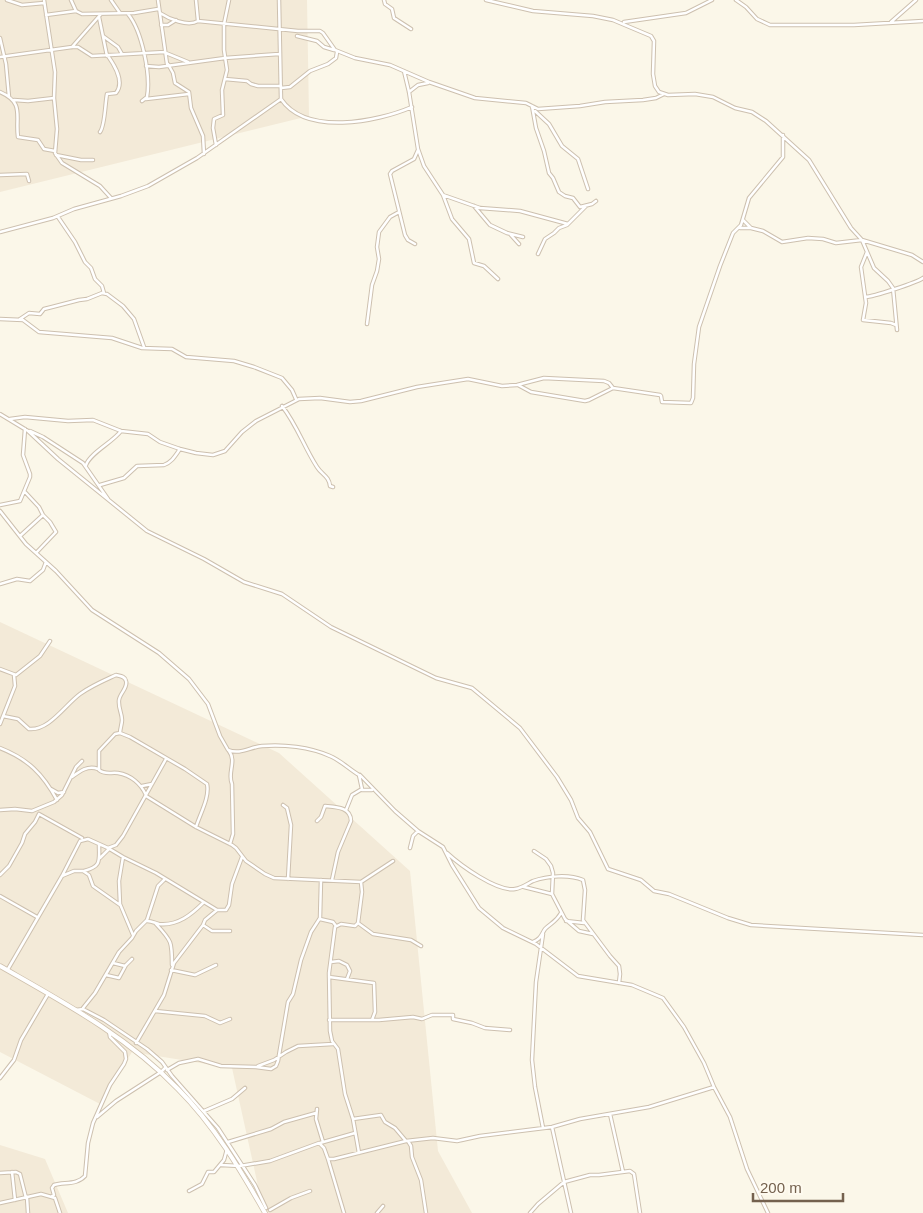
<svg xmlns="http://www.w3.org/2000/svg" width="923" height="1213" font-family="Arial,sans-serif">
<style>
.residential{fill:#f3ead8}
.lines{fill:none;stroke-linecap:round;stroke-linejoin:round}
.street-casing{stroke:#cdc0af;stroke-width:4.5}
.secondary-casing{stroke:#cfc1ad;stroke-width:5.5}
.street{stroke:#fff;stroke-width:2.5}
.secondary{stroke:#fff;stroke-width:4}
</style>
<rect width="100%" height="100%" fill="#fbf7e9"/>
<path class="residential" d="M0,0H307L309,116L0,192Z
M0,622L279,753L410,871L438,1151L472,1213H264L232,1068L132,1052L100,1104L0,1052Z
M0,1145L45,1159L68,1213H0Z"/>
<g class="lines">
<defs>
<path id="street" d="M7,0L22,5L44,3
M44,0L55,72L54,98L57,129L55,153L62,163L100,186L111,198
M71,0L76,11L82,14L134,13L158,9
M111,0L120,13
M158,0L167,64
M196,0L198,21L298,31H320L323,33L335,50L355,58L390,65L429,82L475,98L526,103L538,109L580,106L605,102L643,100L656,98L664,94
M279,0L281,99C306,136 377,122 412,107
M384,0L385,4L392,9L394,18L411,29
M486,0L533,11L593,16L613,20L651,36L654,41L653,74L655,86L659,92L668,95L695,94L713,97L735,108L752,112L766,121L809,160L851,228L862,240L912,255L923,262
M736,0L746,7L757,19L770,25H854L923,21
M160,13C169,19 188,27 198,21
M128,14C142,31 151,75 147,97L142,101
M46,15L76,11
M99,17L107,56
M624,22L686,13L712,0
M891,22L916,0
M161,25H168L176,20
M103,36L118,47L122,54
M297,36L317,41L324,47L334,50
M0,38L6,64L9,97
M72,47L101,14
M166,53L188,62
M0,57L72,47H78L92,56L165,52
M168,64L173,73L175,83L189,92L191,108L203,136L204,154
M146,66L159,67L225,58L279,54
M404,71L409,92L418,149L424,166L443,195L480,208L520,211L568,224
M225,79L247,81L251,84L258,86H281
M281,88L290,87L310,71L328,64L336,58L337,52
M0,92C25,103 15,116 18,137L38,140L44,149L55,151
M409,92L418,85L428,83
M146,99L189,94
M14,100L28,101L54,98
M532,106L536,128L544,151L549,173L553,178L559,192L565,196L573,198L580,207L592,204L596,201
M535,111L549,124L562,146L578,159L588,189
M100,132C105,126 105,104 107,94L116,93C125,82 115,66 108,56
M216,145L213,128L214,119L223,115L222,90L227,70L224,50V24L229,0
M56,155L81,160H93
M0,175L27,174L29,181
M443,195L452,219L469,239L474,263L484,266L498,279
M474,206L490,225L507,233L523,237
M58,217L75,242L85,262L91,268L95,279L102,286L104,293
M743,220L751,228
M740,228H751L763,231L782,242L808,238L823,239L836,243L862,240L874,268L888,281L893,288L897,330
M0,232L53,218L74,209L121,196L148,186L197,158L281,99
M510,234L519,244
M415,244L408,240L405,235L390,174L392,171L414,159L418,150
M867,252L861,267L866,303L863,320L891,323L896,325
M538,254L545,239L554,233L559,228L567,225L586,206
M865,297C873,297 918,282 923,278
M0,319L23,320L39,332L112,338L142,348L172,349L186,357L234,361L254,367L282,378L292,390L296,399
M20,319L29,313L40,314L44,309L52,307L79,300L87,299L102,293L107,294L123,306L134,319L144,347
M367,324L372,285L377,271L379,259L377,247L379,232L390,217L399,212
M518,385L531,392L585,401L589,400L613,388
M282,406C297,425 304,447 317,467C322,475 329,476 330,486L333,487
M0,414L28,431L58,459L147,531L204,559L244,582L282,594L331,627L436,678L472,688L520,728L557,777L571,800L578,818L590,832L608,869L641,880L654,891L669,894L728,918L751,925L923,935
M10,419L25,417L68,421L93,420L121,431L148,434L160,442L180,449L196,453L213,455L225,451L242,432L256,421L299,399L320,398L350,402L361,401L417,387L468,379L502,386L517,385L544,378L604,381L609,383L613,388L660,395L661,396L662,402L691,403L693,398L694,364L699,327L720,266L733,233L741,225L749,198L783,157V135
M30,431L43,437L83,463L108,499
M86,465C90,453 113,442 121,431
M100,485L124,478L137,466L164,465C172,462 175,456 180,449
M0,505L20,501L30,477V474L23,455L25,429
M0,511L26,544L56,571L92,610L159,653L189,679L208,704L220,736L228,750C240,755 250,747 262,746C283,744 310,747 330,756C340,760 349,769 359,775L362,789L352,795L346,810
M20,536L43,515L39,507L25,492
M36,553L56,532L50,522L43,515
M0,584L17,579L30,581L43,570L46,562
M0,669L16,675L40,656L50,641
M3,716L18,719L29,729C49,731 65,705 80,694C91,686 103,681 116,675C120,676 125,676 126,681C128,688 120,693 119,700C118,708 122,713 122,720C122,724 120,729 120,733
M0,724L15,686L14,675
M0,748C28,759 43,774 57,800
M229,751C237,761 227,773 232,784L233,834L230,844
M360,775L395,811L418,831
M72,777C80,771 88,765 98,769
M142,786L152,784
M51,789L58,793L64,792
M362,790H372
M146,795C141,784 131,775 118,773C111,772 105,775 99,770V751L115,734L120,733L130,737L185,769L207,784C210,797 200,814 196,827
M146,796L196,827L232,845L236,848L246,861L265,874L274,878L361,882L362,892L358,923L373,934L411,940L421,946
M283,805L287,808L291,825L288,879
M0,810L15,809L32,811L54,802L62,795L76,767L82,761
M39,814L82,838
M317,821L321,817L325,806C336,807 351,807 351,821L338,852L332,880
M108,848L123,857L156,873L217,910H226L229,905L232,884L242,857
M410,848L413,836L418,831L443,847L452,865L479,908L503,928L536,944L578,976L632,985L663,998L684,1027L704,1063L714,1087L730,1117L747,1169L768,1213
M534,851L546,859L551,866L553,873L552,894L565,919L579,931L593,934
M447,853C460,865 497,892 515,889C522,888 527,884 533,881C547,876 569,874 583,880L585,890L583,920L610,956L619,966L620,974L619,983
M123,857L119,881L120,904L133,935
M100,858L109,849
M84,871C102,866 99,861 99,844
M0,875L9,866L22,843L25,834L35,822L39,814
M62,876L74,871H83L89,875L93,886L120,905
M361,882L393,861
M524,887L552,894
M0,896L37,917
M320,919L333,922L336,926
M147,921C152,921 155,923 159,924C178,926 192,914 203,903
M566,921L584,923
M358,923L355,926L341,924L335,927L329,973L330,1031L332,1041L338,1049L345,1094L353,1119L359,1153
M156,924C172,941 172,942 172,965
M203,925L212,931H230
M543,934L536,982L532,1060L535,1087L543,1128
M533,942C541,939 541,935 545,929C551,923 556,922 561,913
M331,962L339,961L347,965L350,971L347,979
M113,963L125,966L132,959
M8,969L62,876L80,841L88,839L108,848L116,845L123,836L166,759
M171,970L195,975L216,965
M106,975L119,978L126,965
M329,977L374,983L375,1012L372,1020
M83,1008L95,993L119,952L132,938L136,931L147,920L158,886L165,879
M76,1010L83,1009L104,1020L147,1049L162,1062L172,1076L218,1128L255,1185L266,1208
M155,1011L205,1016L220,1023L230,1019
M329,1020H379L413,1017L422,1019L432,1015H453V1019L472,1023L485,1028L510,1030
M136,1043L164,995L174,963L203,925L205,920L217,910
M258,1066L274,1060L286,1052L298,1046L333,1044
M167,1070L179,1063L198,1059L221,1066L256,1067L271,1069L276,1066L278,1061L288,1002L293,994L301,960L311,932L320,918L321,880
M0,1078L14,1060L21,1040L48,994
M317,1109L316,1119L323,1142
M204,1111L232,1099L245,1088
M610,1114L623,1172
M97,1117L116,1101L161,1072L165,1068
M353,1119L381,1115L385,1122L395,1128L406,1141
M552,1127L571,1213
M408,1141L411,1146L412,1157L421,1180L426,1213
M228,1142L271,1129L284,1122L316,1113
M320,1143L355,1133
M328,1159L344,1213
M221,1165L240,1166L270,1161L319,1143L324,1148L328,1159H334L406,1141L433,1138L457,1141L480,1136L552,1127L580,1119L649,1107L714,1087
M12,1172L15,1200
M0,1173L16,1172L20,1174L26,1198
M189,1191L202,1184L208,1172H214L224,1160L227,1149
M52,1196L54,1195L52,1188L54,1185C65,1182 77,1185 85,1176L88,1143L93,1123L110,1085L124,1064L126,1059L125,1052L110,1037L109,1031
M27,1197L28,1213
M0,1203L41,1194L55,1198L60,1213
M270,1210L291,1198L310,1191
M377,1213L383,1206
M530,1213L538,1204L564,1182L590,1175H599L630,1171L634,1174L640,1213"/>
<path id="secondary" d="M0,966C63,1002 127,1036 178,1089C214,1125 240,1169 265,1213"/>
</defs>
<use href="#street" class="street-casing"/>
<use href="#secondary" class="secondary-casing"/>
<use href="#street" class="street"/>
<use href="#secondary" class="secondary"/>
</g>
<path d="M753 1193v8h90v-8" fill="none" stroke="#74614e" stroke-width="2.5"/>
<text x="760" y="1193" font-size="15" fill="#74614e" stroke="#fefaef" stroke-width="4" paint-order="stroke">200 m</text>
</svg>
